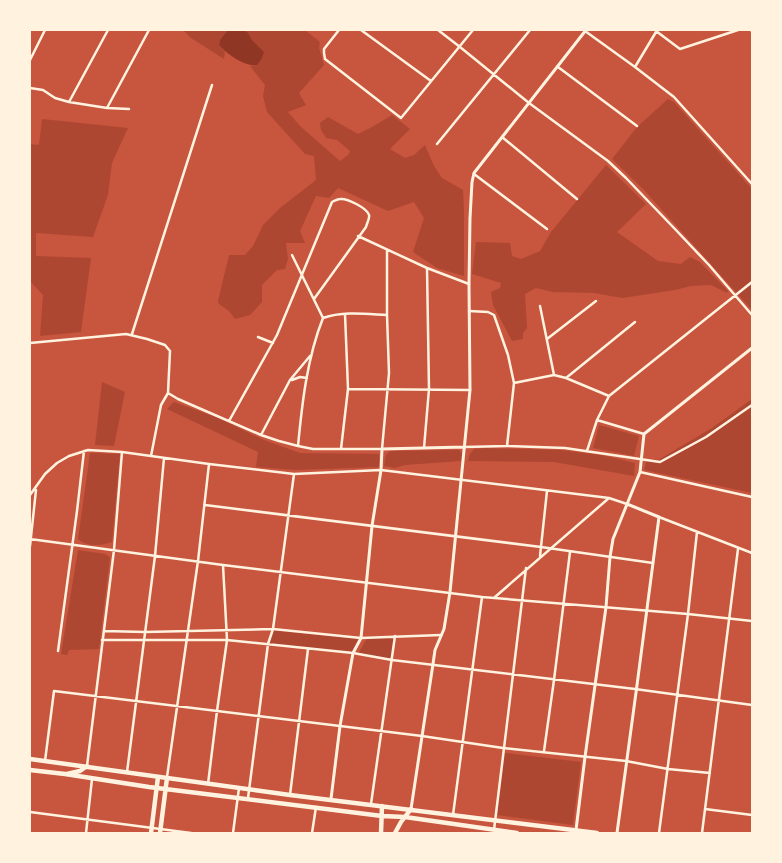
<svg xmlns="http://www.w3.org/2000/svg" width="782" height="863" font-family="'DejaVu Sans',sans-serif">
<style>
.green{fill:#ae4732}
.water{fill:#8f3625}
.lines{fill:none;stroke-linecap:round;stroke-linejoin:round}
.minor{stroke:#fff3e0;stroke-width:2.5}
.tertiary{stroke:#fff3e0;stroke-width:3}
.primary{stroke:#fff3e0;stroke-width:4.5}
</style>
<rect width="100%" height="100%" fill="#c8553d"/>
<path class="green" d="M183,30H228L220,40L219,45L225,52L224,59L191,38Z
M244,30H305L320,42L319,48L324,65L299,93L306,105L288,112L300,126L340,161L348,155L350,151L337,140L326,138L321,130L320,123L328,117L358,134L374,126L392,115L410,129L390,149L405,158L414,155L425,145L434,166L442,178L463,190L464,211V276L437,268L413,252L424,218L414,202L388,211L338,188L329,198L316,196L300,231L305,243H286L288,259L285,269L277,270L262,285V302L250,315L235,319L229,311L219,304L218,301L229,255H245L253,246L263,225L280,208L316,180L314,156L305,154L267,112L263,96L265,85L250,66L257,65L261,49C252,42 251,36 244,30Z
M668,99L674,102L752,189V310L644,190L612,159L637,127Z
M42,119L128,128L112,163L108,195L93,237L36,233V256L91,258L81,332L40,336L43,295L30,281V144L39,145Z
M606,165L646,204L617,232L658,261L681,264L690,257L700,262L728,291L727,293L711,285L691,286L675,290L622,298L594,293L553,292L536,288L525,294L527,328L523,333V339L512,341L493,305L491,292L500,288L501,283L472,274L476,242L510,243L512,256L521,259L540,251L551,232Z
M102,382L125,392L114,446L95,445Z
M752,399V493L644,470L647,459L658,460L712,428Z
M174,402L218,418L264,440L300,453L379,454V467L295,470L256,467L258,452L167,409Z
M599,425L639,436L634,456L593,448Z
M485,448L560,450L601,455L635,463L634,476L554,462L468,461L470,454L474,449Z
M459,450L462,453L461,461L405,465L395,468L384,466L386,455L390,451Z
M90,453L120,454L112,542C100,546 87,547 78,539Z
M78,550L105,554L110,557L99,649L69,650L67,655L61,654Z
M273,629L361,638L353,653L268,644Z
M395,636L392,660L358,654L367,638Z
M505,753L581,762L573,825L497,815Z"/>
<path class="water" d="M228,30H244L248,33L252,40L264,52L262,58L257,65C245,67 227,54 219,45L220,40Z"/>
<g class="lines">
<path class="minor" d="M339,30L324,49V53L325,59L401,118L473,30
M361,30L431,81
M438,30L460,47L529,103L608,161L626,178L674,228L709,265L752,315
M751,30L752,31
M585,31L635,67L674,97L752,184
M656,31L680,49L738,30
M30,60L45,30
M558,67L637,126
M635,67L656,32
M30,88L43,90L55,98L69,102L107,108L129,109
M69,102L108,30
M107,108L149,30
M502,137L577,199
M437,144L530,30
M474,174L547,229
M358,236L427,268L469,284
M292,255L323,318
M540,306L554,375
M469,311L488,312L494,315L508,355L514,383L507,446
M323,318C343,311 366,314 387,315
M132,334L212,85
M258,337L273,343
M547,339L596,301
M30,343L126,334L147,339L165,345L170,351L168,393L161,405L151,456
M566,378L635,322
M292,380L300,377L307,378
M514,383L554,375L566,378L609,396
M348,389L470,390
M168,393L178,399L261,435L279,441L298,446L313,449H382L389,373L387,315V250
M597,420L644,434
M229,421L277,335L332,202C334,201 339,199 340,199C347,198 367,208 369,215C370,218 367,223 366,227L314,299
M261,435L290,380L310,356
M298,446C302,404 307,358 323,318
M464,447L507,446L565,448L660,462L706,437L752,405
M424,448L429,389L427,268
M341,449L348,389L345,314
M587,451L597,420L609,396L752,282
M640,472L752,497
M30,495L45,474L57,463L69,456L88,450L122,452L209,464L294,474L381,470L609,498L627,504
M205,505L541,547L653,563
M659,517L752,553
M30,539L223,565L482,597L688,614L752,621
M30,546L36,490
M540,556L547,491
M495,597L609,498
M104,631L145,632L273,629L361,638L441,635
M102,640H227L353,653L392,660L635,689L752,705
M58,651L77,511L84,451
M544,751L554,680L570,552
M45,761L54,691L422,736L503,748L626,761L668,769L710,773
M87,766L114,550L122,452
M127,772L155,556L164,458
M167,777L198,561L209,464
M208,784L217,711L227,640L223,565
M290,795L308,649
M248,798L268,644L273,629L294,474
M371,804L395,636
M705,809L752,815
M30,812L191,833
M453,815L482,597
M494,830L526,568
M86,833L92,779
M233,833L239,788
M312,833L316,807
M659,833L688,614L697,532
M702,833L738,549"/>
<path class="tertiary" d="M331,799L340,726L353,653L361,638L372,526L381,470L382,449L464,447
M411,809L433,664L435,650L444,629L450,592L470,390L469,284L470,218L472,182L474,173L586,30
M576,830L585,757L606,607L610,557L613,539L640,472L644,434L752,348
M617,833C631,728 646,622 659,517L627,504"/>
<path class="primary" d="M30,759L290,795L597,833
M30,770L65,774L149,787L382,816L405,817L517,833
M67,774L80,771L87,766
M151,833L158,777
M160,833L167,778
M381,833L382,806
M395,833L401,822L411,809"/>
</g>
<rect width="782" height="863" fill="none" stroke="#fff3e0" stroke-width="62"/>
</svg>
